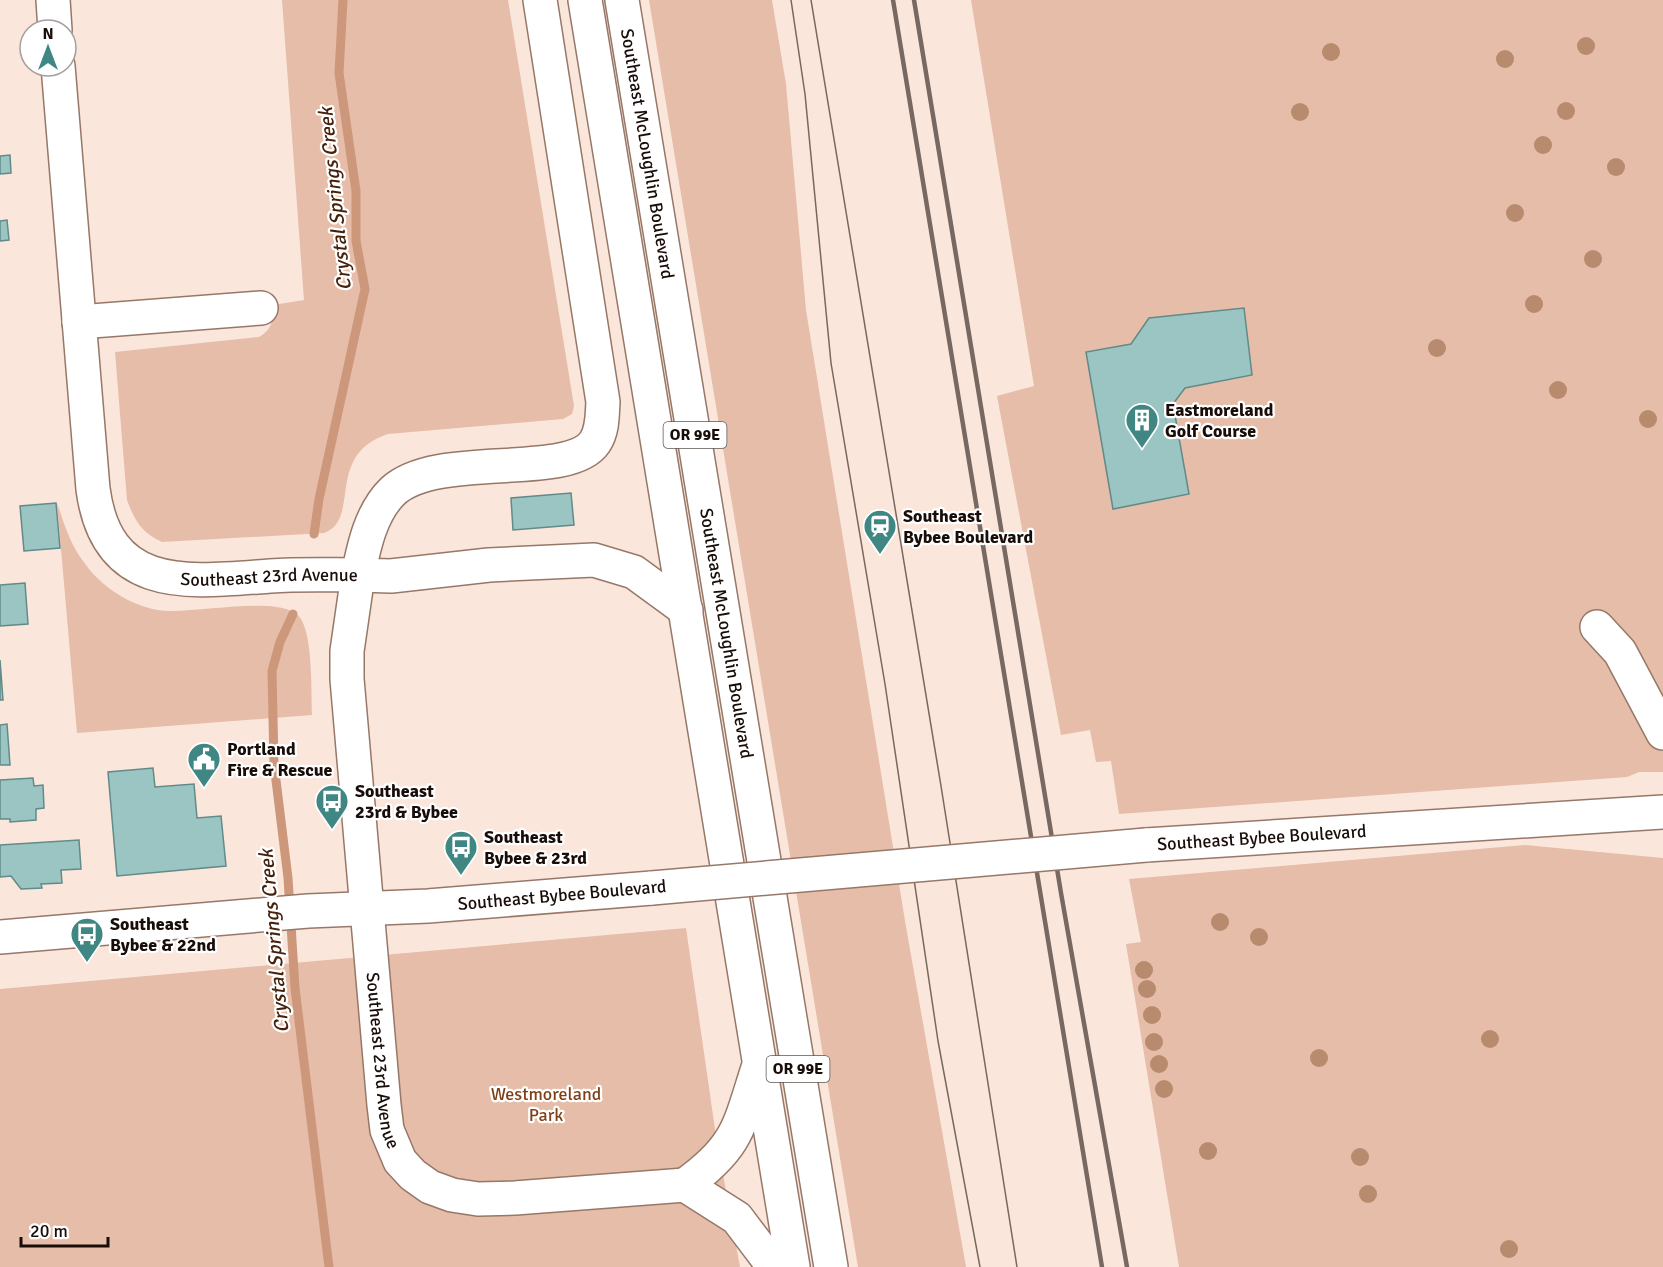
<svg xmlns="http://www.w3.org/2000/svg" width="1663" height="1267" font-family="Signika,sans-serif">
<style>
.green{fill:#e6bda8}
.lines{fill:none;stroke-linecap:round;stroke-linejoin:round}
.stream{stroke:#cd977b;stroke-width:9}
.building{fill:#9bc5c3;stroke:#618a88;stroke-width:1.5}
.minor-casing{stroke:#967868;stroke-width:36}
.major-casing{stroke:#967868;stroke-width:36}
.highway-casing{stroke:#967868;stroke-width:36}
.minor{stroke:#fff;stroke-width:33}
.major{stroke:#fff;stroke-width:33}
.highway{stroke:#fff;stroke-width:33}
.tram{stroke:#776861;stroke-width:1.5}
.rail{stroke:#776861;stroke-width:4.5}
.major-bridge-casing{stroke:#967868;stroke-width:36;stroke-linecap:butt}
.major-bridge{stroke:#fff;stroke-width:33}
.tree{fill:#b88a6e}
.labels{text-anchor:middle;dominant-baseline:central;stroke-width:4.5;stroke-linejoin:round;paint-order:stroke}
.shield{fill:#fff;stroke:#5d5652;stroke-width:1.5}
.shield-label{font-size:16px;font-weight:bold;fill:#180d08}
.street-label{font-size:18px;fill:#180d08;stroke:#fff}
.poi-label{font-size:18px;font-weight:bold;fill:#180d08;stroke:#fff;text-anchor:start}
.park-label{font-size:18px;fill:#813f15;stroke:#fff}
.water-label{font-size:20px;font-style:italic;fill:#45210c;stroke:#fff}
</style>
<rect width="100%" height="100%" fill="#fbe6db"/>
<path class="green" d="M282,0H508L574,406L572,414L563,419L388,434C324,455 362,519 324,533L162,542C141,532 135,521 127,500L115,352L259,337C273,329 273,320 273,305L304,300Z
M649,0H772L786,84L806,310L905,921L966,1267H858Z
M971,0H1663V772H1639L1627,777L1119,814L1111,761L1096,762L1090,730L1061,735L997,396L1034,386Z
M57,503C64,523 70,544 83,561C100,586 129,605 158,610C191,616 284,592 301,619C313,639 311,691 312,715L77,733Z
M1525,845L1663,858V1267H1179L1126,944L1141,942L1129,879Z
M686,928L716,1136L740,1267H0V989Z"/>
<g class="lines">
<path class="stream" d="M314,534L319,499L365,289L356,241V191L339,73L343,0
M293,614L280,642L272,671L274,764L288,878L295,988L329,1267"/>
</g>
<path class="building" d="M10,155L11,173L0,174V156Z
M7,220L9,240L0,241V221Z
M1244,308L1252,375L1185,388L1173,404L1189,494L1113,509L1086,352L1131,344L1149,318Z
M571,493L574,525L513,530L511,498Z
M56,503L60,548L24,551L20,506Z
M25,583L28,624L0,626V585Z
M0,660L3,700H0Z
M7,724L10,765H0V725Z
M153,768L155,787L194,784L197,818L221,816L226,866L117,876L108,772Z
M33,778L34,786L43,785L44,808L36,809V820L10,822V819H0V780Z
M79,840L81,869L61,870L62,883L41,884L42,888L21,889L11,876L0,877V845Z"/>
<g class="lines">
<defs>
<g id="minor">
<path d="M53,0L55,30"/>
<path id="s1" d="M58,66L93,489C107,594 188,582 270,576C299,574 328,575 358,575"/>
<path d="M79,322L261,308"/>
<path d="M1597,627L1620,652L1663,733"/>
</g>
<g id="major">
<path id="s2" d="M358,575L347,651V679L384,1105L387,1130L400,1161L413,1175L430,1187L452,1195L478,1199L515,1198L685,1185"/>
<path id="s3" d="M1146,845L1663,812"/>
<path d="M0,937L308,911L428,906L652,888"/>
</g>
<g id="highway">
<path d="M540,0L603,402C602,415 603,430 595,442C569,481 437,450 393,491C371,512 364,546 358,575L391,576L489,565L594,560L634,572L686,610"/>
<path d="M585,0L793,1267"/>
<path id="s4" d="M622,0L831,1267"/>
<path d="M758,1068C739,1127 738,1147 685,1185L737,1218L774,1267"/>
</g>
</defs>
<use href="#minor" class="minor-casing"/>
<use href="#major" class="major-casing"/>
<use href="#highway" class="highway-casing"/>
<use href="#minor" class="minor"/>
<use href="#major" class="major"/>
<use href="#highway" class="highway"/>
<path class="tram" d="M791,0L805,94L831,363L885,684L938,1041L980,1267
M811,0L941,786L1017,1267"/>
<path class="rail" d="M893,0L1102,1267
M914,0L1061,893L1127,1267"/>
<defs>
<path id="major-bridge" d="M652,888L1146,845"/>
</defs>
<use href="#major-bridge" class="major-bridge-casing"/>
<use href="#major-bridge" class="major-bridge"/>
</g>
<g class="tree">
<circle cx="1586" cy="46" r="9"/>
<circle cx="1331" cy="52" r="9"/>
<circle cx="1505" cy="59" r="9"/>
<circle cx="1566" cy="111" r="9"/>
<circle cx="1300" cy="112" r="9"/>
<circle cx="1543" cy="145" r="9"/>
<circle cx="1616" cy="167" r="9"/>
<circle cx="1515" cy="213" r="9"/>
<circle cx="1593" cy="259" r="9"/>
<circle cx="1534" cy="304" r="9"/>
<circle cx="1437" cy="348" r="9"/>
<circle cx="1558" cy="390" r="9"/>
<circle cx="1648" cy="419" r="9"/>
<circle cx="1220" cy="922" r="9"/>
<circle cx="1259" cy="937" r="9"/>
<circle cx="1144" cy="970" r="9"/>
<circle cx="1147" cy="989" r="9"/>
<circle cx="1152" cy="1015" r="9"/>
<circle cx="1490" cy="1039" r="9"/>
<circle cx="1154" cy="1042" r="9"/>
<circle cx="1319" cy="1058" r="9"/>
<circle cx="1159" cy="1064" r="9"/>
<circle cx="1164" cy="1089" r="9"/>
<circle cx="1208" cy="1151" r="9"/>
<circle cx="1360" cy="1157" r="9"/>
<circle cx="1368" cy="1194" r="9"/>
<circle cx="1509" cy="1249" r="9"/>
</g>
<defs>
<symbol id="building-pin" viewBox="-11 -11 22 30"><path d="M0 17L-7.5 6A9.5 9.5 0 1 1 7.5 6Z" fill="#408784" stroke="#fff"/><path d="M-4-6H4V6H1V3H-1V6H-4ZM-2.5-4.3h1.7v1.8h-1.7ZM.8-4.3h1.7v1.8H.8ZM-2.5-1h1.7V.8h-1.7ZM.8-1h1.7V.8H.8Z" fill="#fff"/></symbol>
<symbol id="station-pin" viewBox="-11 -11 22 30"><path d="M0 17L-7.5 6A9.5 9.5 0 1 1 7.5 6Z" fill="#408784" stroke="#fff"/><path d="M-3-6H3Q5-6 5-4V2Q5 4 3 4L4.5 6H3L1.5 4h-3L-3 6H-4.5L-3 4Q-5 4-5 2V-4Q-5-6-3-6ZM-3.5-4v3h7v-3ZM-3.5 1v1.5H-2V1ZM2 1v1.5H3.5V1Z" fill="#fff"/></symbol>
<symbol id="civic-pin" viewBox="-11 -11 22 30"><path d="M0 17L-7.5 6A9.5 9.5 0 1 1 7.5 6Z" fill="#408784" stroke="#fff"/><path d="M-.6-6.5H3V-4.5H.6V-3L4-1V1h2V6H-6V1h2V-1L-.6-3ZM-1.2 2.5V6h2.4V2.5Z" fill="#fff"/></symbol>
<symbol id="bus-pin" viewBox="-11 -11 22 30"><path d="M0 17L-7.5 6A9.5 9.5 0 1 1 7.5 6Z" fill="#408784" stroke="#fff"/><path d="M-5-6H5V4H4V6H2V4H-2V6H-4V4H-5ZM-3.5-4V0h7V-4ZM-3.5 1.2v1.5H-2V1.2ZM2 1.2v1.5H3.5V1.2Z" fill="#fff"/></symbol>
</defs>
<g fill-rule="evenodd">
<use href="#building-pin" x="1123" y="401" width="38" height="52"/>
<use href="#station-pin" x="861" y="507" width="38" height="52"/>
<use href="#civic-pin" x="185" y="740" width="38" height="52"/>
<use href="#bus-pin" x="313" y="782" width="38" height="52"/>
<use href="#bus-pin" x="442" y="828" width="38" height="52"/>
<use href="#bus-pin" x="68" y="915" width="38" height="52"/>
</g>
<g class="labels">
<g class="shield">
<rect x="663.5" y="422" width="63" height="26" rx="4.5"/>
<rect x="766.5" y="1056" width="63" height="26" rx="4.5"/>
</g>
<g class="shield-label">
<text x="695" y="435">OR 99E</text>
<text x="798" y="1069">OR 99E</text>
</g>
<g class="street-label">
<text stroke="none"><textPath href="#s4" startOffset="156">Southeast McLoughlin Boulevard</textPath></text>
<text stroke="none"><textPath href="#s1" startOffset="651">Southeast 23rd Avenue</textPath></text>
<text stroke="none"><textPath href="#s4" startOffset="642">Southeast McLoughlin Boulevard</textPath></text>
<text stroke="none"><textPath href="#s3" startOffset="116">Southeast Bybee Boulevard</textPath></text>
<text transform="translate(562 895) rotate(-5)">Southeast Bybee Boulevard</text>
<text stroke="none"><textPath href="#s2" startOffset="488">Southeast 23rd Avenue</textPath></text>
</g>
<g class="poi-label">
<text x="1165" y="410">Eastmoreland<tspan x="1165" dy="21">Golf Course</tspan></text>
<text x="903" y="516">Southeast<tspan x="903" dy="21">Bybee Boulevard</tspan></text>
<text x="227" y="749">Portland<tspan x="227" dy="21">Fire &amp; Rescue</tspan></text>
<text x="355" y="791">Southeast<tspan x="355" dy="21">23rd &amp; Bybee</tspan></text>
<text x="484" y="837">Southeast<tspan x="484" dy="21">Bybee &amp; 23rd</tspan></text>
<text x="110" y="924">Southeast<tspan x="110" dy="21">Bybee &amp; 22nd</tspan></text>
</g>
<g class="park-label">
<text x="546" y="1094">Westmoreland<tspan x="546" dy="21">Park</tspan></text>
</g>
<g class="water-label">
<text transform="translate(335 199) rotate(-96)">Crystal Springs Creek</text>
<text transform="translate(274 941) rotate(-95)">Crystal Springs Creek</text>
</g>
</g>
<g transform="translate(48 48)"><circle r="28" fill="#ffffff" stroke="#a39e9c" stroke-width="1.5"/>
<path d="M0-4.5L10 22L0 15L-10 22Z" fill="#408784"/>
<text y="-9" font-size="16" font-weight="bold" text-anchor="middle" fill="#180d08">N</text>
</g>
<path d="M21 1237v9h87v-9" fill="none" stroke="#180d08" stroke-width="3"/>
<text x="30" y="1237" font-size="18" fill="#180d08" stroke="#ffffff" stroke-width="4.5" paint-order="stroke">20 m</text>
</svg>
